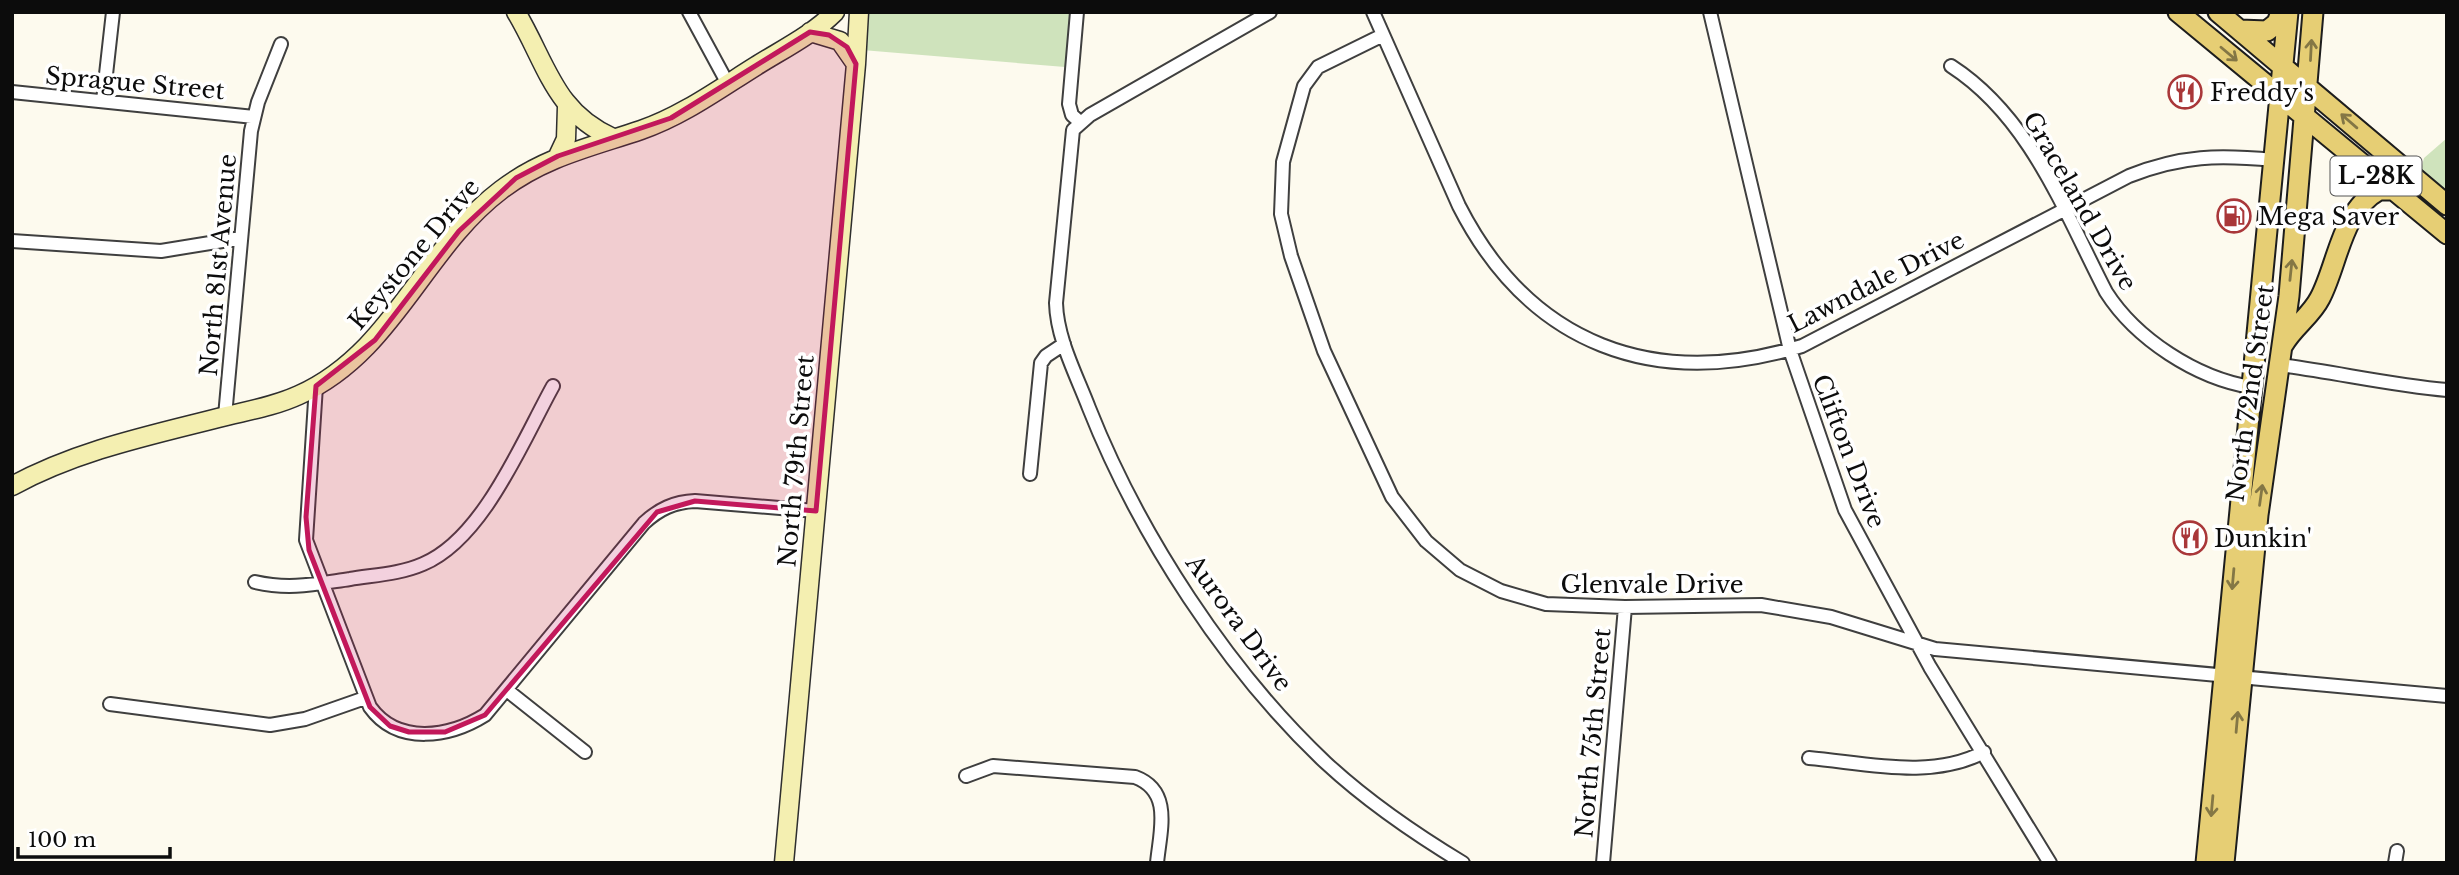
<svg xmlns="http://www.w3.org/2000/svg" width="2459" height="875" font-family="'Libre Baskerville',serif">
<style>
.green{fill:#cfe3bc}
.lines{fill:none;stroke-linecap:round;stroke-linejoin:round}
.street-casing{stroke:#3f3f3f;stroke-width:16}
.secondary-casing{stroke:#2e2e2e;stroke-width:21}
.primary-casing{stroke:#1d1d1d;stroke-width:23}
.street{stroke:#fff;stroke-width:12}
.secondary{stroke:#f4efb1;stroke-width:18}
.primary{stroke:#e6ce74;stroke-width:19}
.oneway{stroke:#847745}
.marked{fill:#c2185b;fill-opacity:0.2;stroke:#c2185b;stroke-width:5;stroke-linejoin:round}
.labels{text-anchor:middle;dominant-baseline:central;stroke-width:7;stroke-linejoin:round;paint-order:stroke}
.shield{fill:#fff;stroke:#555;stroke-width:2}
.shield-label{font-size:23px;font-weight:bold;fill:#0c0c0c}
.street-label{font-size:24px;fill:#0c0c0c;stroke:#fff}
.poi-label{font-size:24px;fill:#0c0c0c;stroke:#fff;text-anchor:start}
</style>
<rect width="100%" height="100%" fill="#fdfaee"/>
<path class="green" d="M864,12H1070L1065,67L862,50Z
M2447,138V196L2421,170L2424,158Z"/>
<g class="lines">
<defs>
<path id="street" d="M689,12L728,84
M1077,12L1069,104L1072,115L1081,123
M1270,12L1090,115L1073,130L1056,303C1057,339 1076,374 1089,408C1139,534 1227,670 1326,763C1367,801 1415,834 1463,863
M1373,12L1459,206C1530,345 1654,391 1802,346L2129,176C2182,155 2219,155 2274,160
M1710,12L1790,350L1845,510L1930,667L2050,863
M1383,35L1318,67L1304,86L1283,162L1281,214L1291,256L1324,351L1392,497L1426,541L1460,570L1501,591L1546,604L1625,607L1761,605L1831,617L1935,649L2447,696
M1951,66C2030,117 2064,211 2106,292C2136,339 2196,378 2251,387
M12,92L254,117
M103,101L113,12
M12,241L161,251L241,238
M2279,365C2335,372 2390,385 2447,390
M316,386L306,540L370,707C398,746 450,737 485,715L644,523C659,509 674,502 695,501L816,511
M225,416L251,131L258,102L281,44
M1030,474L1041,363L1046,356L1064,344
M255,582C290,590 315,584 350,579C374,575 400,574 423,564C483,539 522,442 553,386
M508,691L585,752
M110,704L270,725L305,719L365,698
M1809,758C1866,763 1931,780 1984,752
M966,776L993,766L1135,777C1173,791 1160,831 1157,863
M1603,863L1625,607
M2395,863L2397,851"/>
<path id="secondary" d="M516,12C547,64 554,112 613,138
M856,64L859,12
M558,156L566,139L567,107
M12,486C76,451 147,436 218,418C245,411 273,407 299,395C393,353 423,249 501,190C544,157 591,147 641,130C682,116 719,89 756,66C783,49 812,35 835,12
M784,863L856,64L840,41L810,32"/>
<path id="primary" d="M2178,12L2447,234
M2218,12L2447,205
M2240,30L2267,31L2277,23L2281,12
M2283,345C2293,327 2311,316 2320,298C2338,264 2341,211 2379,190H2393
M2206,863L2288,12
M2224,863L2258,515L2289,296L2313,12"/>
</defs>
<use href="#street" class="street-casing"/>
<use href="#secondary" class="secondary-casing"/>
<use href="#primary" class="primary-casing"/>
<use href="#street" class="street"/>
<use href="#secondary" class="secondary"/>
<use href="#primary" class="primary"/>
</g>
<defs><path id="oneway-shaft" d="M-6 0H5M1.5-3L5.5 0L1.5 3" fill="none" stroke-width="1.6" stroke-linecap="round" stroke-linejoin="round" transform="scale(1.75)"/></defs>
<g class="oneway">
<use href="#oneway-shaft" transform="translate(2311 50) rotate(-87)"/>
<use href="#oneway-shaft" transform="translate(2229 54) rotate(40)"/>
<use href="#oneway-shaft" transform="translate(2349 121) rotate(-139)"/>
<use href="#oneway-shaft" transform="translate(2291 270) rotate(-84)"/>
<use href="#oneway-shaft" transform="translate(2261 495) rotate(-82)"/>
<use href="#oneway-shaft" transform="translate(2233 579) rotate(95)"/>
<use href="#oneway-shaft" transform="translate(2237 722) rotate(-85)"/>
<use href="#oneway-shaft" transform="translate(2212 806) rotate(95)"/>
</g>
<path class="marked" d="M810,32L829,35L847,47L856,64L816,511L695,501L657,512L485,715L445,732H409L390,726L370,707L309,550L306,517L316,386L375,340L459,231L516,178L558,156L671,118Z"/>
<defs>
<symbol id="restaurant-ring" viewBox="-11 -11 22 22"><circle r="9.5" fill="#fff" stroke="#a93739" stroke-width="1.5"/><path d="M-5-6h1v4h1v-4h1v4h1v-4h1v5L-1.5 .5V6h-2V.5L-5-1ZM5-6V6H3V1.5H1.5Q1.5-4 5-6Z" fill="#a93739"/></symbol>
<symbol id="fuel-ring" viewBox="-11 -11 22 22"><circle r="9.5" fill="#fff" stroke="#a93739" stroke-width="1.5"/><path d="M-5.5-6h7V0h2V4h1.3V-2.5L3-4.5l.8-.8L6-3V5H2.5V1h-1V6h-7ZM-4.2-4.7v3.2H.2V-4.7Z" fill="#a93739"/></symbol>
</defs>
<g fill-rule="evenodd">
<use href="#restaurant-ring" x="2166" y="73" width="38" height="38"/>
<use href="#fuel-ring" x="2215" y="197" width="38" height="38"/>
<use href="#restaurant-ring" x="2171" y="519" width="38" height="38"/>
</g>
<g class="labels">
<rect class="shield" x="2330.5" y="156.5" width="91" height="39" rx="5"/>
<g class="shield-label">
<text x="2376" y="176">L-28K</text>
</g>
<g class="street-label">
<text transform="translate(135 83) rotate(5)">Sprague Street</text>
<text transform="translate(2080 201) rotate(60)">Graceland Drive</text>
<text transform="translate(414 254) rotate(-50)">Keystone Drive</text>
<text transform="translate(218 265) rotate(-85)">North 81st Avenue</text>
<text transform="translate(1876 282) rotate(-27)">Lawndale Drive</text>
<text transform="translate(2250 393) rotate(-82)">North 72nd Street</text>
<text transform="translate(1849 451) rotate(69)">Clifton Drive</text>
<text transform="translate(796 461) rotate(-85)">North 79th Street</text>
<text x="1652" y="584">Glenvale Drive</text>
<text transform="translate(1239 623) rotate(54)">Aurora Drive</text>
<text transform="translate(1593 733) rotate(-85)">North 75th Street</text>
</g>
<g class="poi-label">
<text x="2210" y="92">Freddy's</text>
<text x="2258" y="216">Mega Saver</text>
<text x="2214" y="538">Dunkin'</text>
</g>
</g>
<rect width="2459" height="875" fill="none" stroke="#0c0c0c" stroke-width="28"/>
<path d="M18 847v10h152v-10" fill="none" stroke="#0c0c0c" stroke-width="3.5"/>
<text x="28" y="847" font-size="21" fill="#0c0c0c" stroke="#ffffff" stroke-width="5" paint-order="stroke">100 m</text>
</svg>
